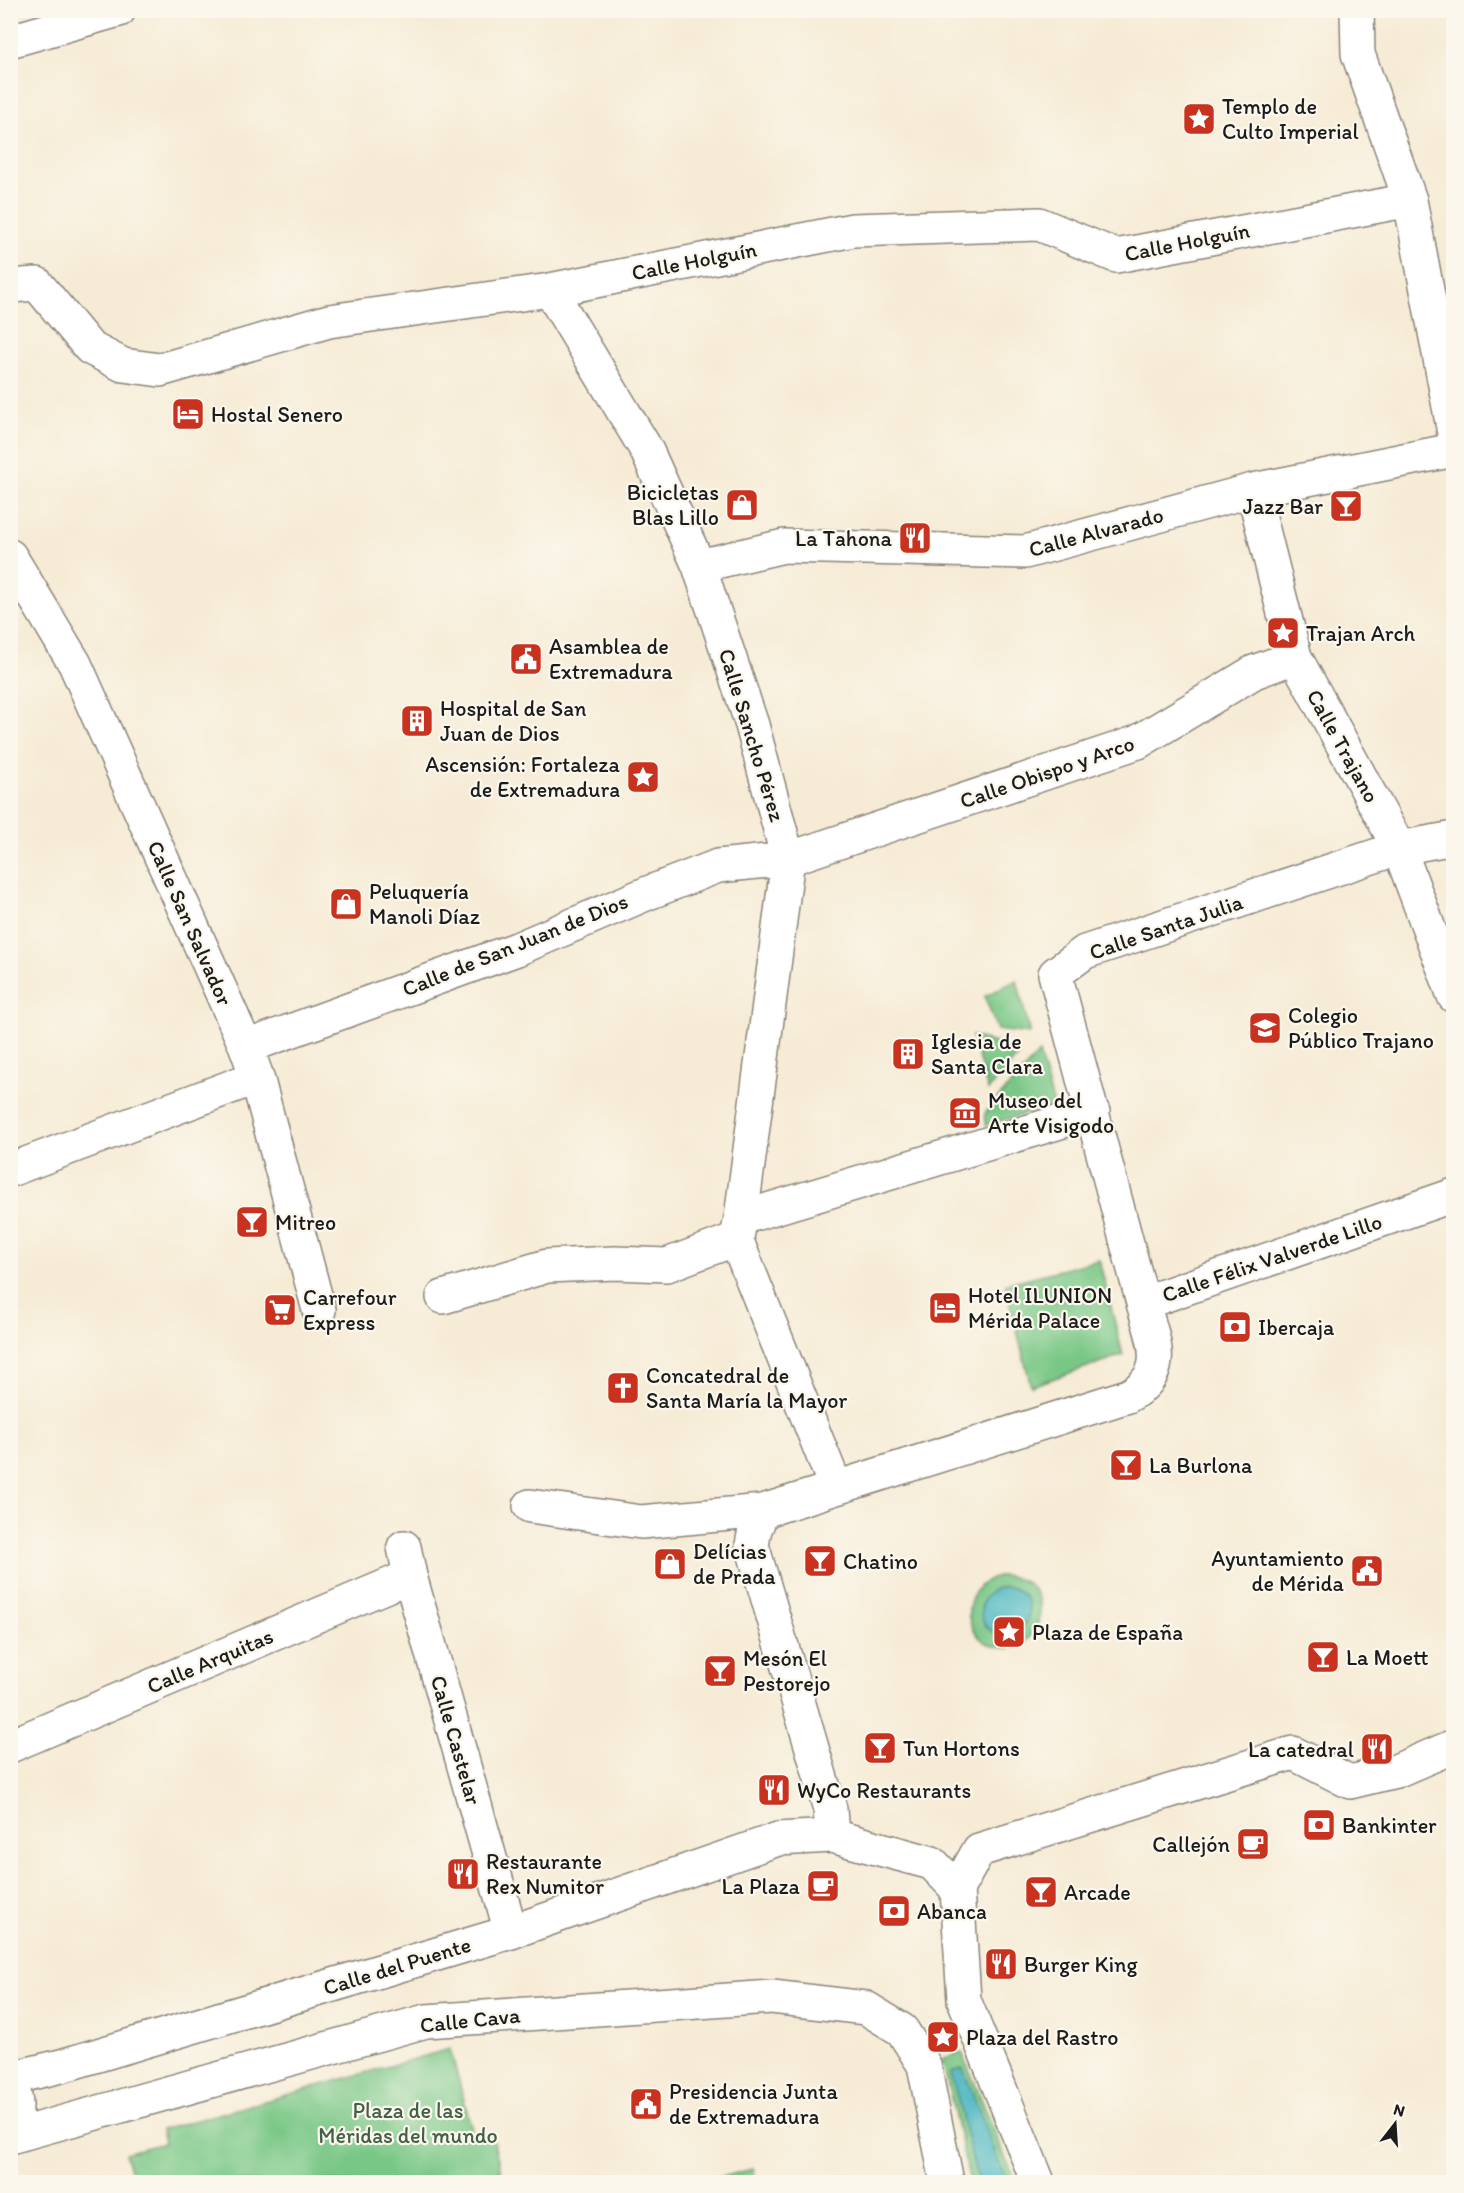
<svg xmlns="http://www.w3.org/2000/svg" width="1464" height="2193" font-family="Itim,sans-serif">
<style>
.green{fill:#79c786;stroke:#4a7251;stroke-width:1.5}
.water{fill:#46b5c0;stroke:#31686e;stroke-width:1.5}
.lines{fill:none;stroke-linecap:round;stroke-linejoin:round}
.street-casing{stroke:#898478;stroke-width:36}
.secondary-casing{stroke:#898478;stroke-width:36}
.street{stroke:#fff;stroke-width:33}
.secondary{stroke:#fff;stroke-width:33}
.labels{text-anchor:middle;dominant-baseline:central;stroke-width:4.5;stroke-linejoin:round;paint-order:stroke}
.poi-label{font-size:22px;fill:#1c1c1c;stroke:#fbf7ec;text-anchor:start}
.street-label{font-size:22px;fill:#1c1c1c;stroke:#fbf7ec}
.park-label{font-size:22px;fill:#416046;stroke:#fbf7ec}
</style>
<rect width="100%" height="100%" fill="#fbf7ec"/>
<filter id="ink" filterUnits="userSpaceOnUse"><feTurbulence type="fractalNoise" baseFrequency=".0167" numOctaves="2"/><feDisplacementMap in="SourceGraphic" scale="12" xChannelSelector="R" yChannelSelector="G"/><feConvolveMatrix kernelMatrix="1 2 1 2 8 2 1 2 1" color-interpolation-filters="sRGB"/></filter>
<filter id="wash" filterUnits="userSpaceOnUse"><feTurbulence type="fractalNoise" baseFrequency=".008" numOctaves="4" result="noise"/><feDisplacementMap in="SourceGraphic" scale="24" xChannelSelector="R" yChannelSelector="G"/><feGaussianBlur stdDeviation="1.35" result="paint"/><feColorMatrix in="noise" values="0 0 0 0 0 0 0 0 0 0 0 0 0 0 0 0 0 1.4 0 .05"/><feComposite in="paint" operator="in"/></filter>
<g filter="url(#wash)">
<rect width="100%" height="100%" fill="#f6ebd5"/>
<path class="green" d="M1017,980L1030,1034L997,1030L985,996Z
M972,1036L1015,1049L1017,1057L988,1090Z
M1039,1053L1054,1106L986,1125L985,1113Z
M1099,1260L1123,1355L1031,1386L1005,1284Z
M998,1576C1065,1573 1044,1666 991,1645C981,1641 973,1632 970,1622C965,1601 977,1581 998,1576Z
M450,2049L474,2137L491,2133L504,2182H124L122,2178L131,2173L125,2153L164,2143L161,2130Z
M962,2052L1015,2182H983L1003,2176L963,2069L951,2072L978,2182H970L942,2059Z
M753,2169L756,2182H701Z"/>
<path class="water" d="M981 1611a24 24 0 1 1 48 0a24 24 0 1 1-48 0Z
M963,2069L1004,2176L978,2182L951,2072Z"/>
</g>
<g filter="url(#ink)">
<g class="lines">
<defs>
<path id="street" d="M1357,10L1358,54L1410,200L1454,433
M10,286L37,284L90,348L123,365L160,370L329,321L550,290L853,230L1039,224L1116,256L1410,200
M550,290L646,449L699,566L752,725L788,859L741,1218
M1253,490L1295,657L1399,848L1454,996
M10,556L75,664L246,1047L257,1077L319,1310
M699,566L784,546L1025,552L1253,490L1454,450
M246,1047L517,949L648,893L718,866L788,859L1138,742L1254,672L1295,657
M10,1170L257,1077
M737,1237L741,1218L1093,1112
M736,1239L836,1488
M443,1297L547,1266L615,1263L667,1265L736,1239
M1143,1303L1055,974L1085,952L1399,848L1454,838
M530,1506L641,1522L763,1511
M404,1547L410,1576L511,1932
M10,1746L410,1576
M832,1836L830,1809L752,1545L755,1529L763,1511L1128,1396C1171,1373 1153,1340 1143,1303L1454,1195
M957,1889L979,1850L1293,1753L1350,1782L1396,1771L1454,1746"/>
<path id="secondary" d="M10,41L119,10
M10,2078C17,2098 19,2113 10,2132
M11,2078L61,2066L511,1932L778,1839L832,1836L932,1863L957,1889L964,2000L1038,2182
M10,2137L426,2021L772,1997L866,2008L902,2030L924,2065L947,2182"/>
</defs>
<use href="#street" class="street-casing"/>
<use href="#secondary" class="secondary-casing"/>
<use href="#street" class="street"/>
<use href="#secondary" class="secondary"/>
</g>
</g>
<defs>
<symbol id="sight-square" viewBox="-11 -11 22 22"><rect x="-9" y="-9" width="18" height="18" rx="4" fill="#c8321e" stroke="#fbf7ec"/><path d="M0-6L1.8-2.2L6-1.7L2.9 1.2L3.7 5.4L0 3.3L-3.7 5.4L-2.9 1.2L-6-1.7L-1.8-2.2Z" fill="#fff"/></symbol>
<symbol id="hotel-square" viewBox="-11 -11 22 22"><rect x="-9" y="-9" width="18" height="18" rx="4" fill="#c8321e" stroke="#fbf7ec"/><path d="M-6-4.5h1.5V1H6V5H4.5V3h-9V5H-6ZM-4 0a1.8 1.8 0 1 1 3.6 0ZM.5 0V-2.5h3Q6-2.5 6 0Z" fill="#fff"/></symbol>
<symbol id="shop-square" viewBox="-11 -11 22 22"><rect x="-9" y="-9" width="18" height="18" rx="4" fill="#c8321e" stroke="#fbf7ec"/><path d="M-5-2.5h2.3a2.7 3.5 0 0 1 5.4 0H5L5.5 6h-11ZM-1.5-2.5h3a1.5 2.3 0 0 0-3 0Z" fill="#fff"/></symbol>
<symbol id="bar-square" viewBox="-11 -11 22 22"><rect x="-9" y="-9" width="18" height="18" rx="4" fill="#c8321e" stroke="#fbf7ec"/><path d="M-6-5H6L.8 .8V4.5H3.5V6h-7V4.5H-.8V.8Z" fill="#fff"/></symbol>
<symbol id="restaurant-square" viewBox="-11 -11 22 22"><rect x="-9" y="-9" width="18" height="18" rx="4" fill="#c8321e" stroke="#fbf7ec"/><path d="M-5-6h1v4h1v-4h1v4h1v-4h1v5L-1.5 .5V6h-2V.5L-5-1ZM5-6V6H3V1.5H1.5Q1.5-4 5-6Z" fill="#fff"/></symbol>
<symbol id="civic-square" viewBox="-11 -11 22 22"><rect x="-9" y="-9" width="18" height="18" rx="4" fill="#c8321e" stroke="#fbf7ec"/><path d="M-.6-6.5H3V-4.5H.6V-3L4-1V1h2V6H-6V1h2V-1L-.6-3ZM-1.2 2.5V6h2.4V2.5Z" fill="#fff"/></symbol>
<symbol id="building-square" viewBox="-11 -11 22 22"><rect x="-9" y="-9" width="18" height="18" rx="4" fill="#c8321e" stroke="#fbf7ec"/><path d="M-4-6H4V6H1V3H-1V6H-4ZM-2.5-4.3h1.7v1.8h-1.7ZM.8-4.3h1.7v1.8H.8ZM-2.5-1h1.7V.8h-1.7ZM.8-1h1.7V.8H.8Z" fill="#fff"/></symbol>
<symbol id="school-square" viewBox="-11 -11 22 22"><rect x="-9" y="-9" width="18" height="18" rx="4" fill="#c8321e" stroke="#fbf7ec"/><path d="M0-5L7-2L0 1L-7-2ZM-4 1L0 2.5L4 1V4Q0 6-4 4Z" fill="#fff"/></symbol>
<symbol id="museum-square" viewBox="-11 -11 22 22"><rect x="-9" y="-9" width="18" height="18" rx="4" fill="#c8321e" stroke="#fbf7ec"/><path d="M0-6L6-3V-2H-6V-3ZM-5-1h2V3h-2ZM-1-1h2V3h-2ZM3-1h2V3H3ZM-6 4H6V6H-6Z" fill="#fff"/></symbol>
<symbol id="supermarket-square" viewBox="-11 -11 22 22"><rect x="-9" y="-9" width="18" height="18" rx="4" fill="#c8321e" stroke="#fbf7ec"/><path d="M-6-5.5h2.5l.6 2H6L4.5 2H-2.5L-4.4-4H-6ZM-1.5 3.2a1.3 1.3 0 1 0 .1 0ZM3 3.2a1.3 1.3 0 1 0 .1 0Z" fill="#fff"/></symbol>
<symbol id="bank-square" viewBox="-11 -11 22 22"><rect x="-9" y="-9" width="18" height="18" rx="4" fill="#c8321e" stroke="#fbf7ec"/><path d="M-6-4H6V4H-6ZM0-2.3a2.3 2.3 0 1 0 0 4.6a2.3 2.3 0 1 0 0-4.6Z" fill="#fff"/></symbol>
<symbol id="church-square" viewBox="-11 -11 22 22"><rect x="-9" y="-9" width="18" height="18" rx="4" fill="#c8321e" stroke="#fbf7ec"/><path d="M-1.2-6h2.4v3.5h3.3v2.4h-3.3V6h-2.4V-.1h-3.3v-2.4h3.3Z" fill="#fff"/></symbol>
<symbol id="cafe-square" viewBox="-11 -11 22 22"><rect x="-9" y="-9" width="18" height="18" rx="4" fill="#c8321e" stroke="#fbf7ec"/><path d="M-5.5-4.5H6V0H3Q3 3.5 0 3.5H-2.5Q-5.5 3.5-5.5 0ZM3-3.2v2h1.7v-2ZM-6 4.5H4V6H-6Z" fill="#fff"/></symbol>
</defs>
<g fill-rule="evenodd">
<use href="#sight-square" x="1180" y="100" width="38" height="38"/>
<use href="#hotel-square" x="169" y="395" width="38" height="38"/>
<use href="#shop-square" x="723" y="486" width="38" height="38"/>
<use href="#bar-square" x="1327" y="487" width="38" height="38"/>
<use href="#restaurant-square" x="896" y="519" width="38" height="38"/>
<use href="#sight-square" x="1264" y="614" width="38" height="38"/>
<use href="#civic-square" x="507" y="640" width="38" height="38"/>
<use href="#building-square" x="398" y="702" width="38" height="38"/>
<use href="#sight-square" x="624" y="758" width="38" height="38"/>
<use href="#shop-square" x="327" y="885" width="38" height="38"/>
<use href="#school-square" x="1246" y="1009" width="38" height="38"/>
<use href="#building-square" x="889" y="1035" width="38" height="38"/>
<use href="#museum-square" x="946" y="1094" width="38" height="38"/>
<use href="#bar-square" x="233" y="1203" width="38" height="38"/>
<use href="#hotel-square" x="926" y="1289" width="38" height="38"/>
<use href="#supermarket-square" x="261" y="1291" width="38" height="38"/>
<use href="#bank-square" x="1216" y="1308" width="38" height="38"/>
<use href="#church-square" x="604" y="1369" width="38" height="38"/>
<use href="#bar-square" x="1107" y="1446" width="38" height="38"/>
<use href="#bar-square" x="801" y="1542" width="38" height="38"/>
<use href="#shop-square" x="651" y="1545" width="38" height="38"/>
<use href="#civic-square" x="1348" y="1552" width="38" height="38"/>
<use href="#sight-square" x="990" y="1613" width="38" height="38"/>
<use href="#bar-square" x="1304" y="1638" width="38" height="38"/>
<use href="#bar-square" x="701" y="1652" width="38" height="38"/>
<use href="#bar-square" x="861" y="1729" width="38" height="38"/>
<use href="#restaurant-square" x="1358" y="1730" width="38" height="38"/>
<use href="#restaurant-square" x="755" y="1771" width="38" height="38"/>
<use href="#bank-square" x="1300" y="1806" width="38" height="38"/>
<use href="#cafe-square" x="1234" y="1825" width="38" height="38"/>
<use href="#restaurant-square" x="444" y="1855" width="38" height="38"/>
<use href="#cafe-square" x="804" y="1867" width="38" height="38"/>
<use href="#bar-square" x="1022" y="1873" width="38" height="38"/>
<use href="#bank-square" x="875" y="1892" width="38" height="38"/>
<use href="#restaurant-square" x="982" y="1945" width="38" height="38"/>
<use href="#sight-square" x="924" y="2018" width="38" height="38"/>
<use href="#civic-square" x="627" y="2085" width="38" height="38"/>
</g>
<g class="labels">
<g class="poi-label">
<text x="1222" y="106">Templo de<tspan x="1222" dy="25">Culto Imperial</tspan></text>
<text x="211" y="414">Hostal Senero</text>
<text x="719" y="492" text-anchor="end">Bicicletas<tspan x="719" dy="25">Blas Lillo</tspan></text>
<text x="1323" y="506" text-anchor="end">Jazz Bar</text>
<text x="892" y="538" text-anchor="end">La Tahona</text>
<text x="1306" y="633">Trajan Arch</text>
<text x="549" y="646">Asamblea de<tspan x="549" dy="25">Extremadura</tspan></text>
<text x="440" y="708">Hospital de San<tspan x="440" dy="25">Juan de Dios</tspan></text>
<text x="620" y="764" text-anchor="end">Ascensión: Fortaleza<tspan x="620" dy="25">de Extremadura</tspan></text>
<text x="369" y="891">Peluquería<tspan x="369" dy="25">Manoli Díaz</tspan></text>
<text x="1288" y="1015">Colegio<tspan x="1288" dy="25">Público Trajano</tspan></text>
<text x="931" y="1041">Iglesia de<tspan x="931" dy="25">Santa Clara</tspan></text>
<text x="988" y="1100">Museo del<tspan x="988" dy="25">Arte Visigodo</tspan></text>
<text x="275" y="1222">Mitreo</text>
<text x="968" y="1295">Hotel ILUNION<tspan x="968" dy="25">Mérida Palace</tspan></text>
<text x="303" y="1297">Carrefour<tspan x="303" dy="25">Express</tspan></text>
<text x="1258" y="1327">Ibercaja</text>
<text x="646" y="1375">Concatedral de<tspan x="646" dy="25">Santa María la Mayor</tspan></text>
<text x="1149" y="1465">La Burlona</text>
<text x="693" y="1551">Delícias<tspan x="693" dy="25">de Prada</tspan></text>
<text x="1344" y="1558" text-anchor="end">Ayuntamiento<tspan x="1344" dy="25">de Mérida</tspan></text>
<text x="843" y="1561">Chatino</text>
<text x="1032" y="1632">Plaza de España</text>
<text x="1346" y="1657">La Moett</text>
<text x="743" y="1658">Mesón El<tspan x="743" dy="25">Pestorejo</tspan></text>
<text x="903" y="1748">Tun Hortons</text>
<text x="1354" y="1749" text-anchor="end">La catedral</text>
<text x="797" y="1790">WyCo Restaurants</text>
<text x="1342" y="1825">Bankinter</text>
<text x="1230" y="1844" text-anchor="end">Callejón</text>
<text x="486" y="1861">Restaurante<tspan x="486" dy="25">Rex Numitor</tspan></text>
<text x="800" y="1886" text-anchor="end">La Plaza</text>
<text x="1064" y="1892">Arcade</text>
<text x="917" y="1911">Abanca</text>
<text x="1024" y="1964">Burger King</text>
<text x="966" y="2037">Plaza del Rastro</text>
<text x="669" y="2091">Presidencia Junta<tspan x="669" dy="25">de Extremadura</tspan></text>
</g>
<g class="street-label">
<text transform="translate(1187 242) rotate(-11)">Calle Holguín</text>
<text transform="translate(694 261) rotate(-11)">Calle Holguín</text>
<text transform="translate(1096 532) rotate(-15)">Calle Alvarado</text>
<text transform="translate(752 735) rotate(73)">Calle Sancho Pérez</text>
<text transform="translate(1343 746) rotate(61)">Calle Trajano</text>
<text transform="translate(1047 772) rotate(-19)">Calle Obispo y Arco</text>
<text transform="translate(190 923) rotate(66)">Calle San Salvador</text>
<text transform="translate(1166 927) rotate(-19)">Calle Santa Julia</text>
<text transform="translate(515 945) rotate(-22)">Calle de San Juan de Dios</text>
<text transform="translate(1272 1258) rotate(-19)">Calle Félix Valverde Lillo</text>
<text transform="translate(210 1661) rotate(-23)">Calle Arquitas</text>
<text transform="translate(456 1740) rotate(74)">Calle Castelar</text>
<text transform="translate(397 1966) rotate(-17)">Calle del Puente</text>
<text transform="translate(470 2020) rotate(-6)">Calle Cava</text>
</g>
<g class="park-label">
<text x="408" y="2110">Plaza de las<tspan x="408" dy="25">Méridas del mundo</tspan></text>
</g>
</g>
<rect width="1464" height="2193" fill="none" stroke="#fbf7ec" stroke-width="36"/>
<g transform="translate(1395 2124) rotate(17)" stroke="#fbf7ec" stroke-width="4.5" paint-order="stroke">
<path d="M0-4.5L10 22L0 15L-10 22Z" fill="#1c1c1c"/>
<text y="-9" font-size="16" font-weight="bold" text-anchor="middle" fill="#1c1c1c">N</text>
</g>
</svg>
